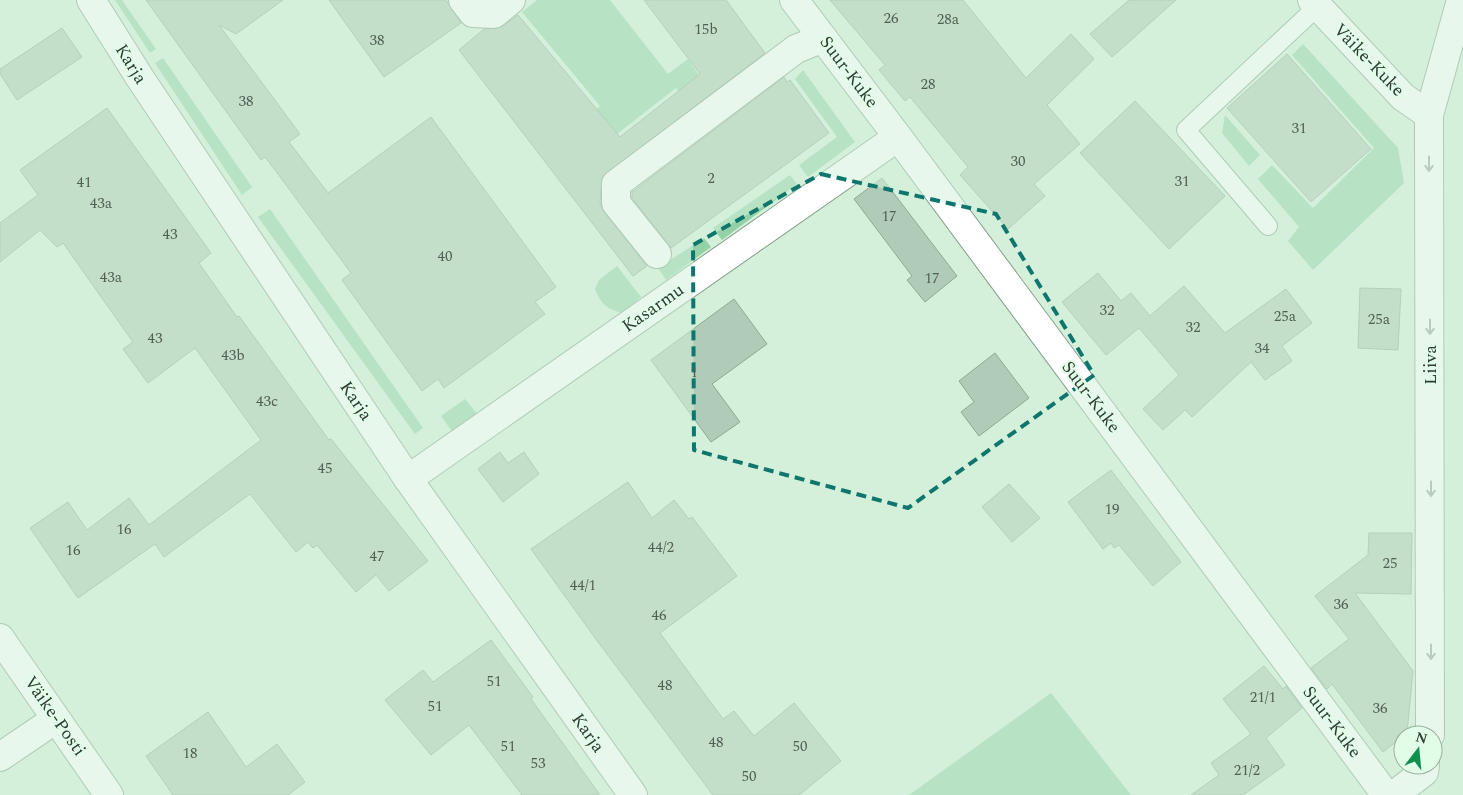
<svg xmlns="http://www.w3.org/2000/svg" width="1463" height="795" font-family="Spectral,serif">
<style>
.green{fill:#94d1a6}
.building{fill:#b0cbb7;stroke:#8ea895}
.lines{fill:none;stroke-linecap:round;stroke-linejoin:round}
.lane-casing{stroke:#849e8b;stroke-width:20}
.street-casing{stroke:#849e8b;stroke-width:30}
.secondary-casing{stroke:#849e8b;stroke-width:30}
.lane{stroke:#fff;stroke-width:18}
.street{stroke:#fff;stroke-width:28}
.secondary{stroke:#fff;stroke-width:28}
.oneway{stroke:#989d99}
.marked{fill:none;stroke:#0f766e;stroke-width:4;stroke-dasharray:10 6;stroke-linejoin:round}
.labels{text-anchor:middle;dominant-baseline:central;stroke-width:4.5;stroke-linejoin:round;paint-order:stroke}
.number-label{font-size:15px;fill:#505f54}
.street-label{font-size:18px;fill:#303b33;stroke:#e1fde8}
</style>
<rect width="100%" height="100%" fill="#d4f0db"/>
<path class="green" d="M115,0H122L156,49L150,53Z
M537,0H610L668,74L688,59L713,96L693,111L676,88L617,134L574,127L600,106L522,12Z
M1303,44L1398,148L1404,183L1313,270L1288,241L1299,227L1258,179L1272,165L1313,208L1374,148L1292,55Z
M163,58L252,187L242,195L155,63Z
M803,70L855,142L808,177L799,165L837,137L795,79Z
M1225,115L1260,155L1249,166L1222,133Z
M790,175L797,184L722,240L713,228Z
M270,209L423,428L415,434L258,217Z
M704,238L711,247L666,280L658,268Z
M617,266L641,297L622,313C607,309 601,304 595,289L599,280Z
M465,399L482,420L456,437L441,416Z
M1051,693L1131,795H909Z"/>
<path class="building" d="M146,0H283L236,34L219,25L300,134L289,142L328,193L431,117L556,287L535,302L545,314L444,388L438,379L422,391L342,280L351,273L275,170L265,157L261,160Z
M329,0H446L461,23L384,77Z
M644,0H726L765,53L602,177L600,203L604,212L647,266L633,276L459,50L484,29L503,26L518,15L620,137L700,74Z
M830,0H963L1026,78L1071,34L1094,59L1047,105L1080,144L1034,184L1045,196L1008,229L960,175L968,167L910,97L905,101L879,70L885,65Z
M1129,0H1176L1112,57L1090,34Z
M62,28L82,57L17,100L0,74V69Z
M1287,54L1371,149L1311,202L1227,108Z
M784,77L787,82L790,80L829,133L671,248L632,198V192Z
M1135,101L1225,196L1169,249L1080,153Z
M107,108L211,253L199,263L237,317L239,316L329,440L331,439L428,561L389,591L376,575L356,592L317,545L313,548L308,542L296,552L250,494L164,557L155,544L78,598L30,528L68,502L87,530L129,498L149,525L261,440L195,348L148,383L123,349L133,342L63,243L57,247L40,230L0,262V223L38,195L20,170Z
M882,178L957,276L925,302L907,280L912,276L854,199Z
M1098,273L1121,301L1131,293L1150,316L1184,286L1225,333L1286,289L1312,323L1282,346L1292,361L1265,380L1251,362L1192,417L1185,410L1163,430L1143,409L1179,375L1139,328L1106,355L1062,302Z
M1360,288L1401,289L1398,350L1358,348Z
M734,299L767,344L712,384L740,422L711,442L651,360Z
M995,353L1029,398L979,436L961,412L974,402L959,381Z
M500,452L508,463L524,452L539,474L503,502L478,469Z
M1111,470L1181,562L1153,586L1119,545L1114,548L1111,543L1103,549L1068,502Z
M628,482L652,518L674,500L689,519L692,517L737,576L660,633L723,719L734,711L754,736L794,703L841,761L799,795H713L598,642L531,549Z
M1009,484L1040,518L1012,542L982,507Z
M1369,533H1412L1411,594L1355,593L1413,671L1407,733L1383,752L1332,684L1327,689L1311,668L1349,639L1315,596L1368,555Z
M491,640L533,697L531,699L600,795H522L469,725L431,755L385,700L423,670L433,682Z
M1264,666L1283,689L1286,686L1302,708L1266,738L1285,765L1243,795H1191L1219,775L1211,763L1251,734L1223,699Z
M208,712L246,767L277,744L305,782L288,795H173L146,756Z"/>
<g class="lines">
<defs>
<path id="lane" d="M1268,226L1186,130L1318,6"/>
<path id="street" d="M463,0L473,13L494,14L511,0
M794,0L898,137L1386,795
M1312,0L1403,97L1429,115
M657,254L616,203V184L796,49L823,38
M408,479L898,137
M0,638L109,795
M1430,735L1429,115L1461,0
M0,757L56,719
M1394,795L1424,772L1425,765"/>
<path id="secondary" d="M91,0L140,78L408,479L633,795"/>
</defs>
<use href="#lane" class="lane-casing"/>
<use href="#street" class="street-casing"/>
<use href="#secondary" class="secondary-casing"/>
<use href="#lane" class="lane"/>
<use href="#street" class="street"/>
<use href="#secondary" class="secondary"/>
</g>
<defs><path id="oneway-shaft" d="M-6 0H5M1.5-3L5.5 0L1.5 3" fill="none" stroke-width="1.6" stroke-linecap="round" stroke-linejoin="round" transform="scale(1.25)"/></defs>
<g class="oneway">
<use href="#oneway-shaft" transform="translate(1429 164) rotate(90)"/>
<use href="#oneway-shaft" transform="translate(1430 327) rotate(90)"/>
<use href="#oneway-shaft" transform="translate(1431 489) rotate(90)"/>
<use href="#oneway-shaft" transform="translate(1431 652) rotate(90)"/>
</g>
<path d="M0 0H1463V795H0ZM821,174L996,214L1094,375L908,508L694,450L693,245Z" fill="#d4f0db" fill-opacity=".55" fill-rule="evenodd"/>
<path class="marked" d="M821,174L996,214L1094,375L908,508L694,450L693,245Z"/>
<g class="labels">
<g class="number-label">
<text x="891" y="18">26</text>
<text x="948" y="19">28a</text>
<text x="706" y="29">15b</text>
<text x="377" y="40">38</text>
<text x="928" y="84">28</text>
<text x="246" y="101">38</text>
<text x="1299" y="128">31</text>
<text x="1018" y="161">30</text>
<text x="711" y="178">2</text>
<text x="1182" y="181">31</text>
<text x="84" y="182">41</text>
<text x="101" y="203">43a</text>
<text x="889" y="216">17</text>
<text x="170" y="234">43</text>
<text x="445" y="256">40</text>
<text x="111" y="277">43a</text>
<text x="932" y="278">17</text>
<text x="1107" y="310">32</text>
<text x="1285" y="316">25a</text>
<text x="1379" y="319">25a</text>
<text x="1193" y="327">32</text>
<text x="155" y="338">43</text>
<text x="1262" y="348">34</text>
<text x="233" y="355">43b</text>
<text x="694" y="372">1</text>
<text x="267" y="401">43c</text>
<text x="325" y="468">45</text>
<text x="1112" y="509">19</text>
<text x="124" y="529">16</text>
<text x="661" y="547">44/2</text>
<text x="73" y="550">16</text>
<text x="377" y="556">47</text>
<text x="1390" y="563">25</text>
<text x="583" y="585">44/1</text>
<text x="1341" y="604">36</text>
<text x="659" y="615">46</text>
<text x="494" y="681">51</text>
<text x="665" y="685">48</text>
<text x="1263" y="697">21/1</text>
<text x="435" y="706">51</text>
<text x="1380" y="708">36</text>
<text x="716" y="742">48</text>
<text x="508" y="746">51</text>
<text x="800" y="746">50</text>
<text x="190" y="753">18</text>
<text x="538" y="763">53</text>
<text x="1247" y="770">21/2</text>
<text x="749" y="776">50</text>
</g>
<g class="street-label">
<text transform="translate(1369 60) rotate(46)">Väike-Kuke</text>
<text transform="translate(131 64) rotate(58)">Karja</text>
<text transform="translate(849 72) rotate(53)">Suur-Kuke</text>
<text transform="translate(653 308) rotate(-35)">Kasarmu</text>
<text transform="translate(1430 365) rotate(-90)">Liiva</text>
<text transform="translate(1091 397) rotate(53)">Suur-Kuke</text>
<text transform="translate(356 401) rotate(56)">Karja</text>
<text transform="translate(55 716) rotate(55)">Väike-Posti</text>
<text transform="translate(1332 722) rotate(53)">Suur-Kuke</text>
<text transform="translate(588 733) rotate(55)">Karja</text>
</g>
</g>
<g transform="translate(1418 750) rotate(16)"><circle r="24" fill="#e1fde8" stroke="#9aafa0"/>
<path d="M0-4L9 19L0 12L-9 19Z" fill="#0f904d"/>
<text y="-8" font-size="14" font-weight="bold" text-anchor="middle" fill="#303b33">N</text>
</g>
</svg>
